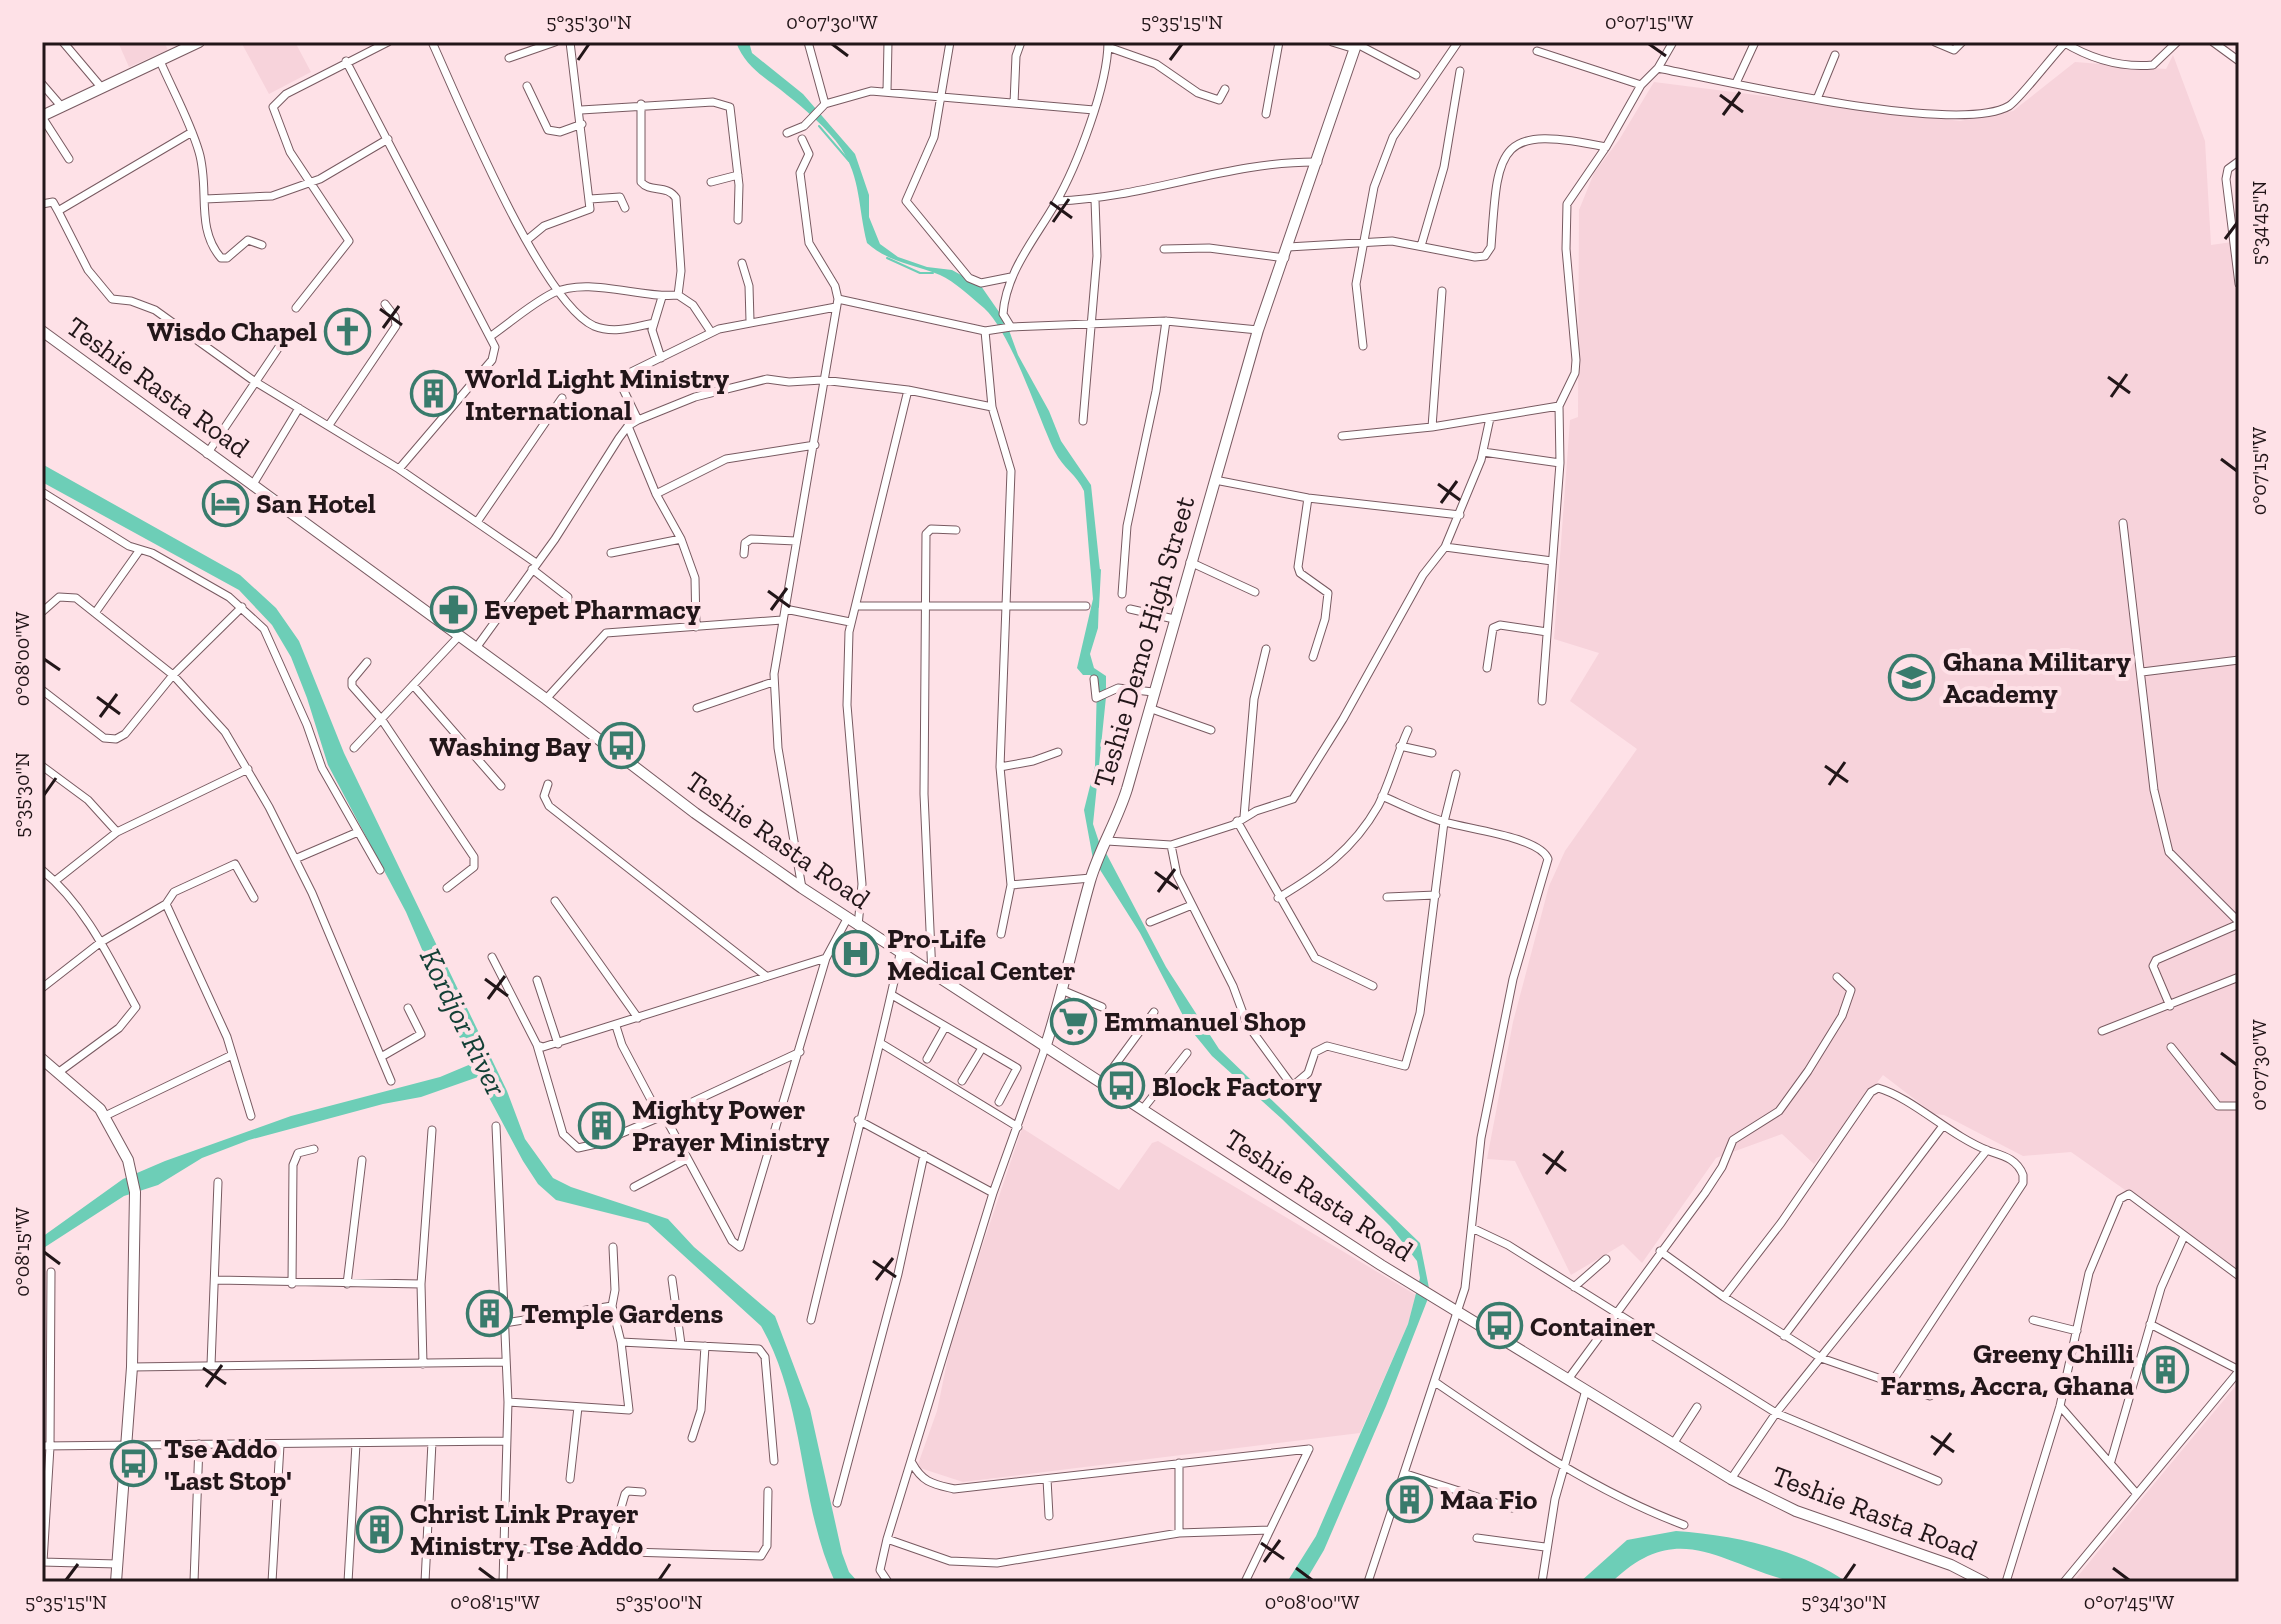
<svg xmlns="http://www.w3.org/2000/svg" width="2281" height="1624" font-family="'Zilla Slab',serif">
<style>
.built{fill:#f7d3db}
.water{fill:#6dceb7}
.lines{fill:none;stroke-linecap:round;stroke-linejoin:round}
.stream{stroke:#6dceb7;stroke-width:2}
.street-casing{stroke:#785a61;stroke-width:9}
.secondary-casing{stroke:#785a61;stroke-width:12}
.street{stroke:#fff;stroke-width:7}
.secondary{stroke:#fff;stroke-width:10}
.ticks{fill:none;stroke:#221619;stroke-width:3}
.labels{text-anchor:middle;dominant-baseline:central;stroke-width:8;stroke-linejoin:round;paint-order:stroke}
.poi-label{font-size:28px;font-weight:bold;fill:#221619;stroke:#fee1e7;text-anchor:start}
.street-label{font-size:28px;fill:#221619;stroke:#fee1e7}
.water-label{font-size:30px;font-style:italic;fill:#123f35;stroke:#fee1e7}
.neatline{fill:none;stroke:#221619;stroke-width:3}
.ticks-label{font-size:20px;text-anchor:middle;fill:#221619}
</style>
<rect width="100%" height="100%" fill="#fee1e7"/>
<path class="built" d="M118,42H164L168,50L129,67Z
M241,42H295L311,72L269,94Z
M2173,55L2205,141L2211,245L2239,241V1270L2071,1152L2023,1156L1944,1115L1934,1114L1883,1075L1814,1164L1782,1134L1716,1158L1642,1263L1623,1244L1571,1275L1515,1161L1487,1159L1513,1022L1549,886L1565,851L1637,749L1570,701L1599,653L1554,639L1570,420L1578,417L1579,210L1594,173L1619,140L1654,82L1960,121L2013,111L2075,62L2166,69Z
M1022,1128L1119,1190L1152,1143L1158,1141L1416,1295L1408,1324L1360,1433L963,1482L917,1467L937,1411L953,1333Z
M2239,1382V1582H2073L2168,1467Z"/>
<path class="water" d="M736,42H749L752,53L803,94L855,154L869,195V217L880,244L898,257L927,267L952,270L981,286L1006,322L1018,355L1049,411L1061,441L1091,485L1100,570L1098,628L1090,654L1094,668L1106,676V697L1093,824L1100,845L1093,859L1084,810L1095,766L1097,682L1090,675H1083L1077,668L1093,599L1084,491C1077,475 1063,468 1055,452C1038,417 1012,334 984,308C972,298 954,281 940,275C913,264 890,263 867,243C858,208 861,178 841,148C828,129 805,109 787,95C767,78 746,69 736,42Z
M42,464L240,575L276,608L299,641L344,753L507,1091L525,1139L553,1178L571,1187L668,1219L694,1247L775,1316L810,1409L842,1553L849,1572L858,1582H835C798,1501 806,1405 761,1326L648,1223L556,1200L538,1184L523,1161L478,1077L421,1097L383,1104L249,1140L202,1158L158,1185L124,1196L42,1249V1237L123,1179L165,1161L291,1116L440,1077L471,1064L406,912L328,765L307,698L291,657L272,625L239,590L42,482Z
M1106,853L1166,967L1219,1049L1420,1243L1429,1288L1427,1301L1386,1406L1324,1550L1305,1582H1287L1316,1536L1408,1324L1420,1278L1417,1261L1390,1226L1282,1119L1212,1056L1190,1029L1140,933L1097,865Z
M1676,1531C1734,1535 1798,1549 1847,1582C1829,1582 1807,1586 1790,1581C1719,1563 1678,1518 1612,1582H1580L1627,1540Z"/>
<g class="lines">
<path class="stream" d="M819,126L849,161
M887,258L920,273H933
M1098,607L1100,570"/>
<defs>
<path id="street" d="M63,42L101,87
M432,42C459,101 541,302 594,326C614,334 634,327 654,323
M808,42L825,104
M950,42L934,137L906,201L969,278L981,283L1011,277
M1332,42L1355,49
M1935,42L1954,50L1962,42
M2063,42C2091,59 2120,68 2153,65L2177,42
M2213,42L2239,61
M1357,44L1416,75
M1108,47L1156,64L1198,93L1219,100L1225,89
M1537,51L1641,85
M509,58L555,42
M160,61C173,91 190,121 199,152C210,189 195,228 221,258H227L248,240L262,245
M346,61L495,347L492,360L399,469
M1658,68C1723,81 1957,136 2009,106C2019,100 2053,55 2066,42
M1736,83L1755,42
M42,84L61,106
M527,86L548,130L560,132L582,124
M887,91L888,42
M1817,99L1835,55
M1014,103L1016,56L1021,42
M641,104V182C650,193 667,184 676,198L681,271L678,295L693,305L711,332
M581,110L713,102L730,107L739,185L738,220
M1266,114L1279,42
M42,117L69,159
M192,132L58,211L88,270L112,299L131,301L155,310L254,381L399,469L536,563
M787,133L804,126L825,104L871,91L1094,110
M802,139L809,154L800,173L809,243L835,286L838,299L774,674L778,748L802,888
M2239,161L2228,169L2226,179L2239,284
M711,182L738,175
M205,199L272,196L320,179L388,139
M590,199L620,197L625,208
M1057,201C1146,198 1229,161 1318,162
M42,204L53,202L58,211
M527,240L544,226L590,209L570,42
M1421,246L1444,167L1460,71
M1288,247L1392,241L1475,257L1485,256L1491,247C1498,146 1497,124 1606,147
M1164,249L1209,248L1285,258
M742,263L749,286L750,321
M838,299L985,331L992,407L1011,471L1000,767L1011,885L1001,934
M296,308L349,241L290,152L273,107L286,94L388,42
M1011,327L1003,314C1006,272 1035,239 1055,204C1077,166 1108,85 1108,42
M985,331L1011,327L1166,321L1258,330
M491,336C511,322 531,304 553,293C589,276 640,299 678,295
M1363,346L1356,284L1374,187L1393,137L1458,42
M661,358L652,330L662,297
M638,420L695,397L767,379L789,382L822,380L908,390L992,407
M1083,421L1097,256L1095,200
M329,425L396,326L395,317L385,304
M628,426L656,494
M1432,427L1442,291
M1342,436L1432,427L1559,406
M1483,452L1560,463
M207,454L283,341
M1215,480L1308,498L1460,515
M252,486L299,408
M42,492L129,546L152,553L229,597L264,629L307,725L322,768L380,870
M1308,498L1298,567L1300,573L1328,593L1325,619L1313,657
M477,522L562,398
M2123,523L2154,790L2169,852L2239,922
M681,539L695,578L696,627
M1445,547L1552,561
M611,553L681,539L656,494L726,459L815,445
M744,554L745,543L751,539L796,541
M1190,562L1255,592
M532,569L568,597V604
M1122,594L1127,526L1156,391L1166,321
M856,606H1086
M785,609L850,622
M1130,609L1174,619
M42,612L59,597L76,598L173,675L225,732L269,807L312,893L391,1081
M95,613L139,551
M476,648L555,539L619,438L628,426L638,420L623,389L625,375L719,329L836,307
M367,662L352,680V686L382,720L474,857V867L447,888
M1487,668L1493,628L1500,625L1547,632
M2142,672L2239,660
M1094,679L1096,698L1118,688L1153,692
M413,685L501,786
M42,690L104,738L116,739L125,734L173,675L242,607
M546,699L606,633L782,620
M1542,701L1560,463L1559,406L1575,373L1576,360L1566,249L1567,204L1606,147L1641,85L1658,68L1673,42
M697,708L773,682
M1149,708L1211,730
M1400,746L1432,753
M354,748L459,636
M42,766L88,800L117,832
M1000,767L1033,761L1058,752
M548,784L544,796L549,806L766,976
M1244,817L1254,699L1266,649
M1237,821L1315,958L1373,986
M1107,841L1171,845L1233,825L1256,811L1293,799L1343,719L1423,575L1445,547L1481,460L1490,418
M1171,845L1177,875L1233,986L1247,1024L1290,1083L1295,1084L1308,1073L1315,1052L1327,1046L1405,1066L1420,1013L1444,822L1456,774
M295,859L358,832
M42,870C85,905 110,959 136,1007L119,1028L59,1072
M55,881L117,832L248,769
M1011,885L1091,878
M1387,897L1436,895
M1278,898C1320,873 1353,850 1378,806C1390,782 1397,754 1408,730
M555,901L638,1018
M166,904L227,1037L251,1116
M1150,922L1192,905
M858,926L862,884L847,705L849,632L908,390
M492,957L537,1045L543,1047L826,958
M932,975L924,794L926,534L931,529L956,530
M537,980L558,1044
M42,988L101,942L166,904L174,892L235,864L254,898
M1064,991L1102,1007
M892,995L1017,1068L999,1102
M2170,1006L2153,966L2156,960L2239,924
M616,1026L622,1045L660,1117
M2102,1031L2239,977
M882,1044L1018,1127
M537,1045L563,1134L578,1148L596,1144L660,1117L800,1052
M2171,1047L2218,1106H2239
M381,1057L421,1034L408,1008
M927,1059L945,1027
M962,1081L982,1048
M1101,1084L1154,1012
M1142,1110L1187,1053
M664,1115L732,1241L740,1247L826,958L847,919
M105,1116L232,1055
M858,1120L993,1193
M496,1126L508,1402L503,1582
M634,1187L687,1159
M1472,1228L1508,1245L1776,1413L1938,1481
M1660,1251L1724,1297L1821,1358L1930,1396
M672,1279L681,1344
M216,1280L421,1284
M292,1284L293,1165L298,1153L314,1149
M347,1284L362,1160
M1574,1287L1606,1259
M1724,1297L1781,1223L1871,1092L1878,1088C1913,1098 1950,1136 1989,1151C2004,1156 2017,1159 2023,1175V1183L1892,1382
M612,1306L615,1290L613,1247
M811,1320C840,1197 874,1077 900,954
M2033,1320L2077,1331
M505,1323L612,1306L621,1342L629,1410L508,1402
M2150,1324L2239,1370
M1784,1336L1942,1127
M621,1342L759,1349L765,1357L774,1461
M423,1364L421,1284L432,1130
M211,1365L218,1182
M132,1367L505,1362
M1569,1378L1705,1193L1722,1167L1733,1140L1779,1111L1808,1071L1842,1016L1851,990L1837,977
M1435,1382C1514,1436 1593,1491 1684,1525
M2060,1406L2136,1493
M692,1438L701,1410L705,1346
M1673,1444L1697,1407
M42,1446L505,1441
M2111,1461L2161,1288L2184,1236
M912,1463C923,1483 933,1484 954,1489L1309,1449
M1406,1474L1512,1508
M570,1479L578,1407
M1047,1479L1049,1516
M1731,1479L1776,1413L1987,1150
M837,1503L898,1274L924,1155
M1179,1533L1270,1530
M1477,1538L1545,1547
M887,1539L950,1561L997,1563L1179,1533V1463
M502,1548L761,1556L767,1546L768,1491
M609,1549L625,1494L628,1491L642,1492
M42,1562L117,1564
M43,1562L50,1447L51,1272
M194,1582L199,1444
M272,1582L280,1445
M348,1582L356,1444
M425,1582L432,1442
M888,1582L880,1570L887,1539L993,1193L1045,1048
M1245,1582L1309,1449
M1368,1582L1465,1288L1481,1138L1513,979L1548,859C1540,837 1467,829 1445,822C1424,816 1403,805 1382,796
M1542,1582L1555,1499L1586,1390
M2006,1582L2060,1406L2089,1273L2120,1199L2129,1194L2239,1276
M2064,1582L2239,1371"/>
<path id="secondary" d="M42,116L199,42
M42,331L546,699L695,813L802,888L1381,1265L1731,1479L1796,1511L1951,1565L1984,1582
M1045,1048C1063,993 1074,937 1090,881C1099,850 1117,821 1127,789L1258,330L1357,42
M42,1059L100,1109L128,1160L135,1192L132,1367L116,1582"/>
</defs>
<use href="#street" class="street-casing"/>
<use href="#secondary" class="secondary-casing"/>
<use href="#street" class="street"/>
<use href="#secondary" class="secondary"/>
</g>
<path class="ticks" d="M832,44L848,56M1649,44L1666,56M578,60L589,44M1170,60L1182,44M1720,95L1743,112M1723,115L1740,92M1050,202L1072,218M1053,222L1069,199M2225,239L2237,223M380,309L402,325M383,328L399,306M2108,377L2130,393M2111,397L2127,374M2221,459L2237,471M1438,484L1460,500M1441,503L1457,481M768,591L790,607M771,610L787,588M44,659L60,670M97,697L120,714M100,717L117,694M1825,766L1848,782M1829,785L1845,762M44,795L56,778M1155,872L1178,889M1158,892L1175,869M485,979L508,996M488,999L505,976M2221,1053L2237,1065M1543,1154L1566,1171M1546,1174L1563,1151M44,1252L60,1264M873,1261L896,1277M876,1280L893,1258M203,1368L226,1384M206,1387L222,1365M1931,1436L1954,1452M1934,1455L1951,1433M1261,1543L1284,1559M1264,1562L1280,1540M479,1568L495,1580M1296,1568L1312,1580M2113,1568L2129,1580M66,1580L78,1564M659,1580L670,1564M1844,1580L1855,1564"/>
<defs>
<symbol id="church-ring" viewBox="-11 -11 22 22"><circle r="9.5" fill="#fee1e7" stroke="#397b6c" stroke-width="1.5"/><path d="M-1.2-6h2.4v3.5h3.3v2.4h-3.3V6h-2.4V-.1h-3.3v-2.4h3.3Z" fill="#397b6c"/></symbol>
<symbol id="building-ring" viewBox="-11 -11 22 22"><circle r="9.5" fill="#fee1e7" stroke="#397b6c" stroke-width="1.5"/><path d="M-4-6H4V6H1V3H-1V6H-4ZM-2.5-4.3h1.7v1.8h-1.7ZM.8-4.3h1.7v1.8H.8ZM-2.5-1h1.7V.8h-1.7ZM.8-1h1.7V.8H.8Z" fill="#397b6c"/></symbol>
<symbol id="hotel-ring" viewBox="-11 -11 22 22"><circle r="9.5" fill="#fee1e7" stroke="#397b6c" stroke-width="1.5"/><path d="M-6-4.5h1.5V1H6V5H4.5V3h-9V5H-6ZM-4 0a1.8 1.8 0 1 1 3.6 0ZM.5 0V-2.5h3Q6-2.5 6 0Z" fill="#397b6c"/></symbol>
<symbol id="pharmacy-ring" viewBox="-11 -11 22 22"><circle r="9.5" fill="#fee1e7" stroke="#397b6c" stroke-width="1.5"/><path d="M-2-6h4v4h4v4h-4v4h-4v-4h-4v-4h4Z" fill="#397b6c"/></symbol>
<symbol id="school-ring" viewBox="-11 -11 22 22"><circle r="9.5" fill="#fee1e7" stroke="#397b6c" stroke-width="1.5"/><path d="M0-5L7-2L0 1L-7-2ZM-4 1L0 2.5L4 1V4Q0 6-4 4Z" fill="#397b6c"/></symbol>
<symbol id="bus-ring" viewBox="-11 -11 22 22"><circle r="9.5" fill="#fee1e7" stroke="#397b6c" stroke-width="1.5"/><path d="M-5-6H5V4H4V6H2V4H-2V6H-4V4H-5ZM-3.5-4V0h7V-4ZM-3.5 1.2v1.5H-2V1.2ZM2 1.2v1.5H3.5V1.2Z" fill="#397b6c"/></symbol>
<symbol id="hospital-ring" viewBox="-11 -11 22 22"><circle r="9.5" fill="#fee1e7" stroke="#397b6c" stroke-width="1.5"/><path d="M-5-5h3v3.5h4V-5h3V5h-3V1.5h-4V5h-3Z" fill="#397b6c"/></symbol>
<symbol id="supermarket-ring" viewBox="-11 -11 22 22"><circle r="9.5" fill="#fee1e7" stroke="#397b6c" stroke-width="1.5"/><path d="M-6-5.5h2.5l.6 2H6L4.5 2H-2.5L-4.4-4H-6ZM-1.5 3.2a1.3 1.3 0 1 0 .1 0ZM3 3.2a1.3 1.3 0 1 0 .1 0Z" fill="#397b6c"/></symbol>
</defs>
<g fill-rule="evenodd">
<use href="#church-ring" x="322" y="306" width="51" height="51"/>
<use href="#building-ring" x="408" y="368" width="51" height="51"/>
<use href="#hotel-ring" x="200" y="478" width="51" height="51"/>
<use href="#pharmacy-ring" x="428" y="584" width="51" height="51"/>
<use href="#school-ring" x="1886" y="652" width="51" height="51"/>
<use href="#bus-ring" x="596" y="720" width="51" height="51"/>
<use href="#hospital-ring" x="830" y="928" width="51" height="51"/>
<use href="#supermarket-ring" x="1048" y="996" width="51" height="51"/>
<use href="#bus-ring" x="1096" y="1060" width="51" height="51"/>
<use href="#building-ring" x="576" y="1100" width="51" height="51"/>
<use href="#building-ring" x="464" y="1288" width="51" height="51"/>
<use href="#bus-ring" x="1474" y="1300" width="51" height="51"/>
<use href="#building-ring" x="2140" y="1344" width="51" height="51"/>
<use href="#bus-ring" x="108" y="1438" width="51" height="51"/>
<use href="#building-ring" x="1384" y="1474" width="51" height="51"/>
<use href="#building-ring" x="354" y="1504" width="51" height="51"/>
</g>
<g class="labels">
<g class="poi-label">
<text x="317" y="331" text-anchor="end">Wisdo Chapel</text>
<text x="465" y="378">World Light Ministry<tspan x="465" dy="32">International</tspan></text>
<text x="256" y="503">San Hotel</text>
<text x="484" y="609">Evepet Pharmacy</text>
<text x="1943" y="661">Ghana Military<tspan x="1943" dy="32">Academy</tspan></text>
<text x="591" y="746" text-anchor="end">Washing Bay</text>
<text x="887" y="938">Pro-Life<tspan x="887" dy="32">Medical Center</tspan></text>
<text x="1104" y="1021">Emmanuel Shop</text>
<text x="1152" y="1086">Block Factory</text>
<text x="632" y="1109">Mighty Power<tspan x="632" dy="32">Prayer Ministry</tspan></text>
<text x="521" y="1313">Temple Gardens</text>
<text x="1530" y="1326">Container</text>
<text x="2134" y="1353" text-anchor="end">Greeny Chilli<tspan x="2134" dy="32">Farms, Accra, Ghana</tspan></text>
<text x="164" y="1448">Tse Addo<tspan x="164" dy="32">'Last Stop'</tspan></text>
<text x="1440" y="1499">Maa Fio</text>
<text x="410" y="1513">Christ Link Prayer<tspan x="410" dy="32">Ministry, Tse Addo</tspan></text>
</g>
<g class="street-label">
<text transform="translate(158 387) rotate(36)">Teshie Rasta Road</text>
<text transform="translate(1144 642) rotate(-74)">Teshie Demo High Street</text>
<text transform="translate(778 840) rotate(35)">Teshie Rasta Road</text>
<text transform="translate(1319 1195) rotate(33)">Teshie Rasta Road</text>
<text transform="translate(1875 1513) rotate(21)">Teshie Rasta Road</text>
</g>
<g class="water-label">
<text transform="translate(463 1022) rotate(64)">Kordjor River</text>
</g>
</g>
<rect width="2281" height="1624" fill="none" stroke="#fee1e7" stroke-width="88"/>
<rect x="44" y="44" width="2193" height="1536" class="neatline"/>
<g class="ticks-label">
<text x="589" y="29">5°35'30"N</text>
<text x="832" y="29">0°07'30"W</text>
<text x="1182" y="29">5°35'15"N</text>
<text x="1649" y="29">0°07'15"W</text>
<text transform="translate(2259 223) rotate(-90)" y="7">5°34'45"N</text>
<text transform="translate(2259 471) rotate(-90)" y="7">0°07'15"W</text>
<text transform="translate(22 659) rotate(-90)" y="7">0°08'00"W</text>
<text transform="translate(22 795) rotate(-90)" y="7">5°35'30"N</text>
<text transform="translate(2259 1065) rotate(-90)" y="7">0°07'30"W</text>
<text transform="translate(22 1252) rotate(-90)" y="7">0°08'15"W</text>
<text x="66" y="1609">5°35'15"N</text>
<text x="495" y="1609">0°08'15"W</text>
<text x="659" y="1609">5°35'00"N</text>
<text x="1312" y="1609">0°08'00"W</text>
<text x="1844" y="1609">5°34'30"N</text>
<text x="2129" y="1609">0°07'45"W</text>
</g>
</svg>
